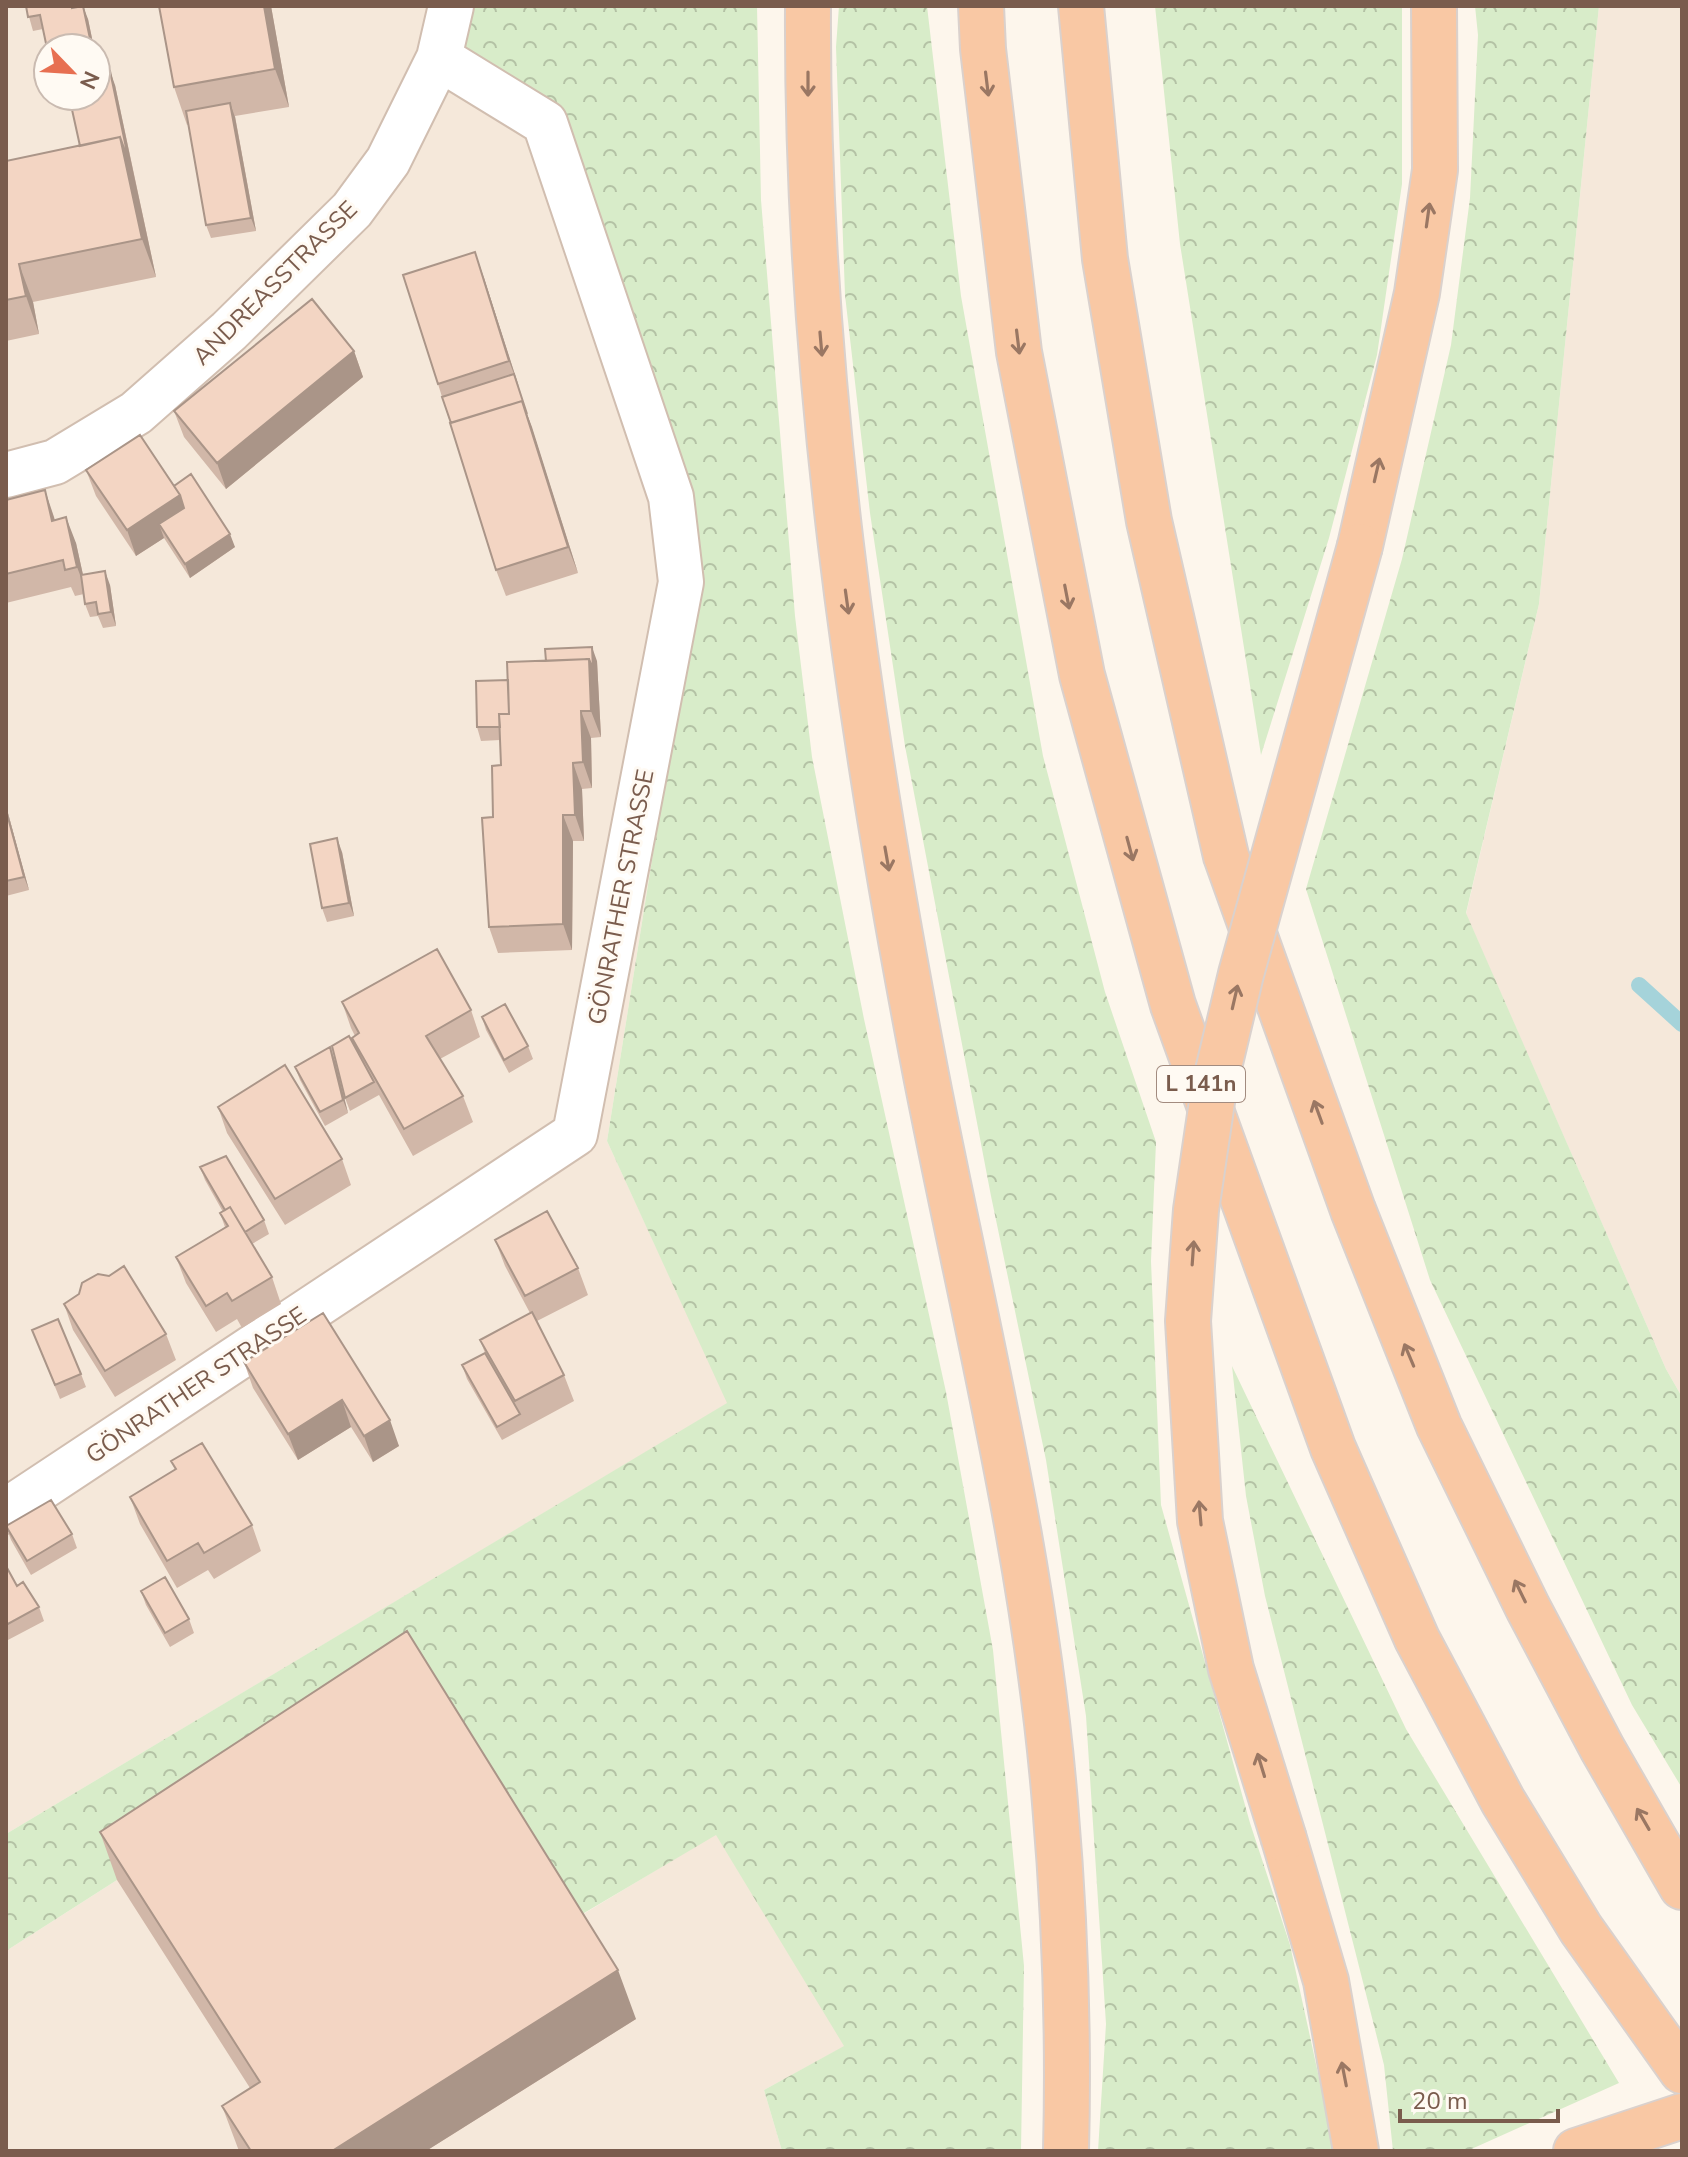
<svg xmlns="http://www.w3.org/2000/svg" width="1688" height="2157" font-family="'Nunito Sans',sans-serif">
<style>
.residential{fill:#f5e8da;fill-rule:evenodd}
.forest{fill:url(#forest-crowns)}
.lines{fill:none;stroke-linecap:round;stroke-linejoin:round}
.stream{stroke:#a5d3da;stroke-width:16}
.minor-casing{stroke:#d1beb0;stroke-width:48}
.trunk-casing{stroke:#dad1cd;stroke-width:48}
.minor{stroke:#fff;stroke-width:44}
.trunk{stroke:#f9c8a4;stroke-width:44}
.trunk-bridge-casing{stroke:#dad1cd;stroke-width:48;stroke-linecap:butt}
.trunk-bridge{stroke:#f9c8a4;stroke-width:44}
.wall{fill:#d1b7a8}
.shaded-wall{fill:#aa9588}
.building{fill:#f3d5c3;stroke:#aa9588;stroke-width:2}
.oneway{stroke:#9a7763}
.labels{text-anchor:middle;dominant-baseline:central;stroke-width:6;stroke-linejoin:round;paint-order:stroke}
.shield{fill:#fffaf3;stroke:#a28b7f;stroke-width:2}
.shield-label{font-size:22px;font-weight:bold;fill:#7a5c4d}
.street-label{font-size:24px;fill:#7a5c4d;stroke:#fffaf3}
</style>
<defs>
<pattern id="forest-crowns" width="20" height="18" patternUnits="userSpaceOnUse" patternTransform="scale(2)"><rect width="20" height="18" fill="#d8ecc9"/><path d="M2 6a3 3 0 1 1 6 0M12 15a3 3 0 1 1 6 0" fill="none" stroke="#b4c2a5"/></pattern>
</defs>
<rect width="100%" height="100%" fill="#fdf6ec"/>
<path class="residential" d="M6,6H465L453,53L570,123L676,459L697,579L607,1141L728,1403L6,1834ZM48,48H96V96H48Z
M1599,6H1682V1397L1666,1369L1466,914L1539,604Z
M716,1834L845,2046L764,2090L782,2151H6V1951L117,1880L575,1919Z"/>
<path class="forest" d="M465,6H757L761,200L795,616L812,757L864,1019L946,1392L993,1650L1024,1966L1021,2151H782L764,2090L844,2046L716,1835L574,1919L117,1880L6,1951V1834L727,1403L607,1141L697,579L676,459L570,124L453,53Z
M839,6H927L961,296L1043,756L1105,992L1156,1142L1151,1261L1161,1505L1250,1823L1290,1945L1335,2151H1098L1106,2024L1086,1716L1046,1460L991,1196L905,746L870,513L845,295L836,47Z
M1155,6H1402V184L1377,355L1329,538L1261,755L1180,244Z
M1475,6H1599L1539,604L1466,913L1666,1369L1682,1397V1788L1632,1705L1430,1280L1306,889L1402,559L1451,345L1470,198L1478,35Z
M1232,1366L1406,1729L1619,2083L1467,2151H1393L1384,2065L1265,1596L1246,1496Z"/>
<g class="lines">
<path class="stream" d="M1639,985L1682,1024"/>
<defs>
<path id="minor" d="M6,475L55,462L136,413L229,331L352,210L388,161L439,58L451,6
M6,1511L575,1134L681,582L671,497L545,123L439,58"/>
<path id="trunk" d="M808,6C806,366 858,722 926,1075C973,1316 1035,1558 1055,1803C1065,1919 1069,2034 1066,2151
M981,6L983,49L1019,352L1082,675L1173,1005L1333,1448L1417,1639L1503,1801L1581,1929L1682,2071
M1081,6L1105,259L1149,521L1226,856L1353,1210L1439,1426L1528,1608L1602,1748L1682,1887
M1360,546L1417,293L1435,170L1434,6
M1284,1839L1326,1981L1356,2151
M1576,2151L1682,2116"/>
</defs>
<use href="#minor" class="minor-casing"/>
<use href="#trunk" class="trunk-casing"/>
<use href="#minor" class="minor"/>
<use href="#trunk" class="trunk"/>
<defs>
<path id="trunk-bridge" d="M1284,1839L1231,1669L1200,1521L1188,1321L1196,1210L1214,1088L1241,974L1360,546"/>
</defs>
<use href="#trunk-bridge" class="trunk-bridge-casing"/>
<use href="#trunk-bridge" class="trunk-bridge"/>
</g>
<path class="wall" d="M26,6H73L74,8L88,19L94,48H48L43,29L33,31Z
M159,6H271L289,107L235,116L256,231L211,238L206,225L189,124L187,125L174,87Z
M96,55L100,73L115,85L156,277L33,302L39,334L6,341V161L80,146L96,96Z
M484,278L578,573L506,596L496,570L438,384Z
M354,351L363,377L226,489L184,437L174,411Z
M86,470L174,486L235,547L190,578L164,538L136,556L96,496Z
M6,500L55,520L76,543L83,575L110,585L116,626L103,628L98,616L90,617L85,604L84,594L75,596L71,587L6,603Z
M597,661L601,737L591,738L592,788L582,789L584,841H573L572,950L498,953L489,927L493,817L501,765L500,740L481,741L477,727L508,680Z
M6,806L29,890L6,896Z
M342,852L354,916L327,922L322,908Z
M342,1002L471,1010L480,1037L440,1059L463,1096L473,1122L413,1156L379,1095L350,1111L345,1098L357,1051L352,1038L355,1036L351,1028Z
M482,1017L528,1046L533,1059L509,1073L486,1030Z
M335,1061L348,1113L325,1126L300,1080L295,1067Z
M218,1107L342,1159L351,1185L285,1225L227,1133Z
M200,1167L264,1220L269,1234L252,1244L272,1277L281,1304L242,1328L237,1319L216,1332L186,1283L176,1257L225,1227L220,1213L223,1212L205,1180Z
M495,1240L578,1268L588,1295L537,1321L564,1375L574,1401L502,1440L467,1379L462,1365L485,1353L480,1340L530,1313L505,1266Z
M64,1304L166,1334L176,1360L115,1397L73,1330Z
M323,1313L399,1446L373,1462L351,1427L298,1460L253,1388L244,1362Z
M32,1330L81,1374L86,1387L60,1399Z
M171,1461L252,1525L261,1551L214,1579L208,1570L177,1588L140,1524L130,1497L175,1470Z
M6,1526L72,1534L77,1548L31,1575L11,1540Z
M6,1566L17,1586L39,1607L44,1621L6,1641Z
M141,1591L189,1619L194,1633L170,1647L146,1605Z
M100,1832L636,2019L426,2151H239L222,2106L250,2088L117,1880Z"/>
<path class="shaded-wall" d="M83,6L88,19L94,48H92Z
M264,6H271L289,107L275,69Z
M110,71L115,85L134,175L129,162Z
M230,103L235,117L256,231L251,218Z
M120,137L134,175L156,277L142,239Z
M475,252L484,278L519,387L509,361Z
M19,264L33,302L39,334L26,296Z
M354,351L363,377L226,489L217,463Z
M522,401L532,427L578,573L568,547Z
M45,490L54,517L62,547L52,521Z
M180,495L189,521L159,524L164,538L136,556L127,530Z
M66,517L76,543L87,593L77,567Z
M230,534L235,547L190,578L185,564Z
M105,571L110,585L116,626L111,612Z
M592,647L597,661L601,737L591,711L589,659Z
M581,711L591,738L592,788L583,762Z
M573,763L582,789L584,841L575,815Z
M6,806L29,890L24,877Z
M563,815L573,841L572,950L563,924Z
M337,838L342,852L354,916L349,903Z
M330,1047L335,1061L348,1113L343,1100Z
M342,1400L351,1427L298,1460L288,1434Z
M390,1420L399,1446L373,1462L364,1436Z
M618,1970L636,2019L426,2151H332Z"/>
<path class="building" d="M26,6H72V8L83,6L92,48H48V53L40,15L28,17Z
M159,6H264L275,69L174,87Z
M96,64L98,74L110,71L129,162L120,137L80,146L69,96H96Z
M230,103L251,218L206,225L186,111Z
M120,137L142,239L19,264L26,296L6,300V161Z
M475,252L509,361L438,384L403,275Z
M312,299L354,351L217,463L174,411Z
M514,374L527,414L522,401L451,423L442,397Z
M522,401L568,547L496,570L450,423Z
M140,435L180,495L127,530L86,470Z
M191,474L230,534L185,564L159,524L184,508L180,495L174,486Z
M45,490L52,521L66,517L77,567L65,570L63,560L6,574V500Z
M105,571L111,612L98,614L96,602L85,604L81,575Z
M592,647L593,669L589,659L546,661L545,649Z
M589,659L591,711H581L583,762L573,763L575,815H563V924L489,927L482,818L493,817L492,766L501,765L499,714H509L507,662Z
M508,680L509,714H499L500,727H477L476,681Z
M6,810L24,877L6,881Z
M337,838L349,903L322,908L310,844Z
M437,949L471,1010L426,1036L463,1096L404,1129L352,1038L359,1033L342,1002Z
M505,1004L528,1046L504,1060L482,1017Z
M349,1036L374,1082L345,1098L332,1046Z
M330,1047L343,1100L320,1112L295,1067Z
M285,1065L342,1159L275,1199L218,1107Z
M226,1156L264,1220L245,1232L230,1207L225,1210L200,1167Z
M230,1207L272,1277L232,1301L227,1293L206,1306L176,1257L228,1226L220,1213Z
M547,1211L578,1268L525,1296L495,1240Z
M124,1266L166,1334L105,1371L64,1304L79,1294L82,1283L98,1274L109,1276Z
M532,1312L564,1375L515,1401L480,1340Z
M323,1313L390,1420L364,1436L342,1400L288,1434L244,1362Z
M58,1319L81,1374L55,1385L32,1330Z
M485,1353L520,1414L497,1427L462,1365Z
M202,1443L252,1525L204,1553L198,1543L167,1561L130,1497L176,1469L171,1461Z
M51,1500L72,1534L27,1561L6,1526Z
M6,1566L17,1586L23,1582L39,1607L6,1625Z
M165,1577L189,1619L165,1633L141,1591Z
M407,1631L618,1970L332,2151H251L222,2106L260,2082L100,1832Z"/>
<defs><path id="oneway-shaft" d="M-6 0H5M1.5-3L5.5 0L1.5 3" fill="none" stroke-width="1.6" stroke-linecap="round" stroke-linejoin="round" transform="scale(2)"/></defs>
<g class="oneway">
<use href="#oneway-shaft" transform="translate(808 84) rotate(90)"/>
<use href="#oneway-shaft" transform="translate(987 84) rotate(83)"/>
<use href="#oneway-shaft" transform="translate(1428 215) rotate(-82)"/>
<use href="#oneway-shaft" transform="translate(1018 342) rotate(83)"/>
<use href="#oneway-shaft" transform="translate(821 344) rotate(85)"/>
<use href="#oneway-shaft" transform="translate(1377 470) rotate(-77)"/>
<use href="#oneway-shaft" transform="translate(1067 597) rotate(79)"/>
<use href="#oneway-shaft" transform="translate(847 602) rotate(82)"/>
<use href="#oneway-shaft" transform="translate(1130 849) rotate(75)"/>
<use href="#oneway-shaft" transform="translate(887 859) rotate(80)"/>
<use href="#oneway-shaft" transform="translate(1235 997) rotate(-77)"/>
<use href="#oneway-shaft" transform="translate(1318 1112) rotate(-110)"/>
<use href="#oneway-shaft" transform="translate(1193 1253) rotate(-86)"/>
<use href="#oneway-shaft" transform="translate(1409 1355) rotate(-113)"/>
<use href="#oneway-shaft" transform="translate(1200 1513) rotate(-95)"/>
<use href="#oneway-shaft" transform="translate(1520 1591) rotate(-116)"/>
<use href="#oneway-shaft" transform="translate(1261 1765) rotate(-107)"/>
<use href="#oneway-shaft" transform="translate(1643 1819) rotate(-120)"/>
<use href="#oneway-shaft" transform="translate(1344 2074) rotate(-101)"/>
</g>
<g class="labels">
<rect class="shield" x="1157" y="1066" width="88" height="36" rx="6"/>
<g class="shield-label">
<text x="1201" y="1084">L 141n</text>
</g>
<g class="street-label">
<text transform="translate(275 283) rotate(-45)">ANDREASSTRASSE</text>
<text transform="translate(621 897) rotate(-79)">GÖNRATHER STRASSE</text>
<text transform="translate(196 1385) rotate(-34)">GÖNRATHER STRASSE</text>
</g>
</g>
<rect width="1688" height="2157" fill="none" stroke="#7a5c4d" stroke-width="16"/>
<g transform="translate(72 72) rotate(115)"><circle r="38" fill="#fffaf3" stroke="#cabbb1" stroke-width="2"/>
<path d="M0-6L14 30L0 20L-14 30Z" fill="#e76f51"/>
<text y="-12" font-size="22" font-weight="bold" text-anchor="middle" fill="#7a5c4d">N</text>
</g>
<path d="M1400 2109v12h158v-12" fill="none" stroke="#7a5c4d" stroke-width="4"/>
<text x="1412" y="2109" font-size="24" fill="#7a5c4d" stroke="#fffaf3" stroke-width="6" paint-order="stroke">20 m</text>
</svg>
